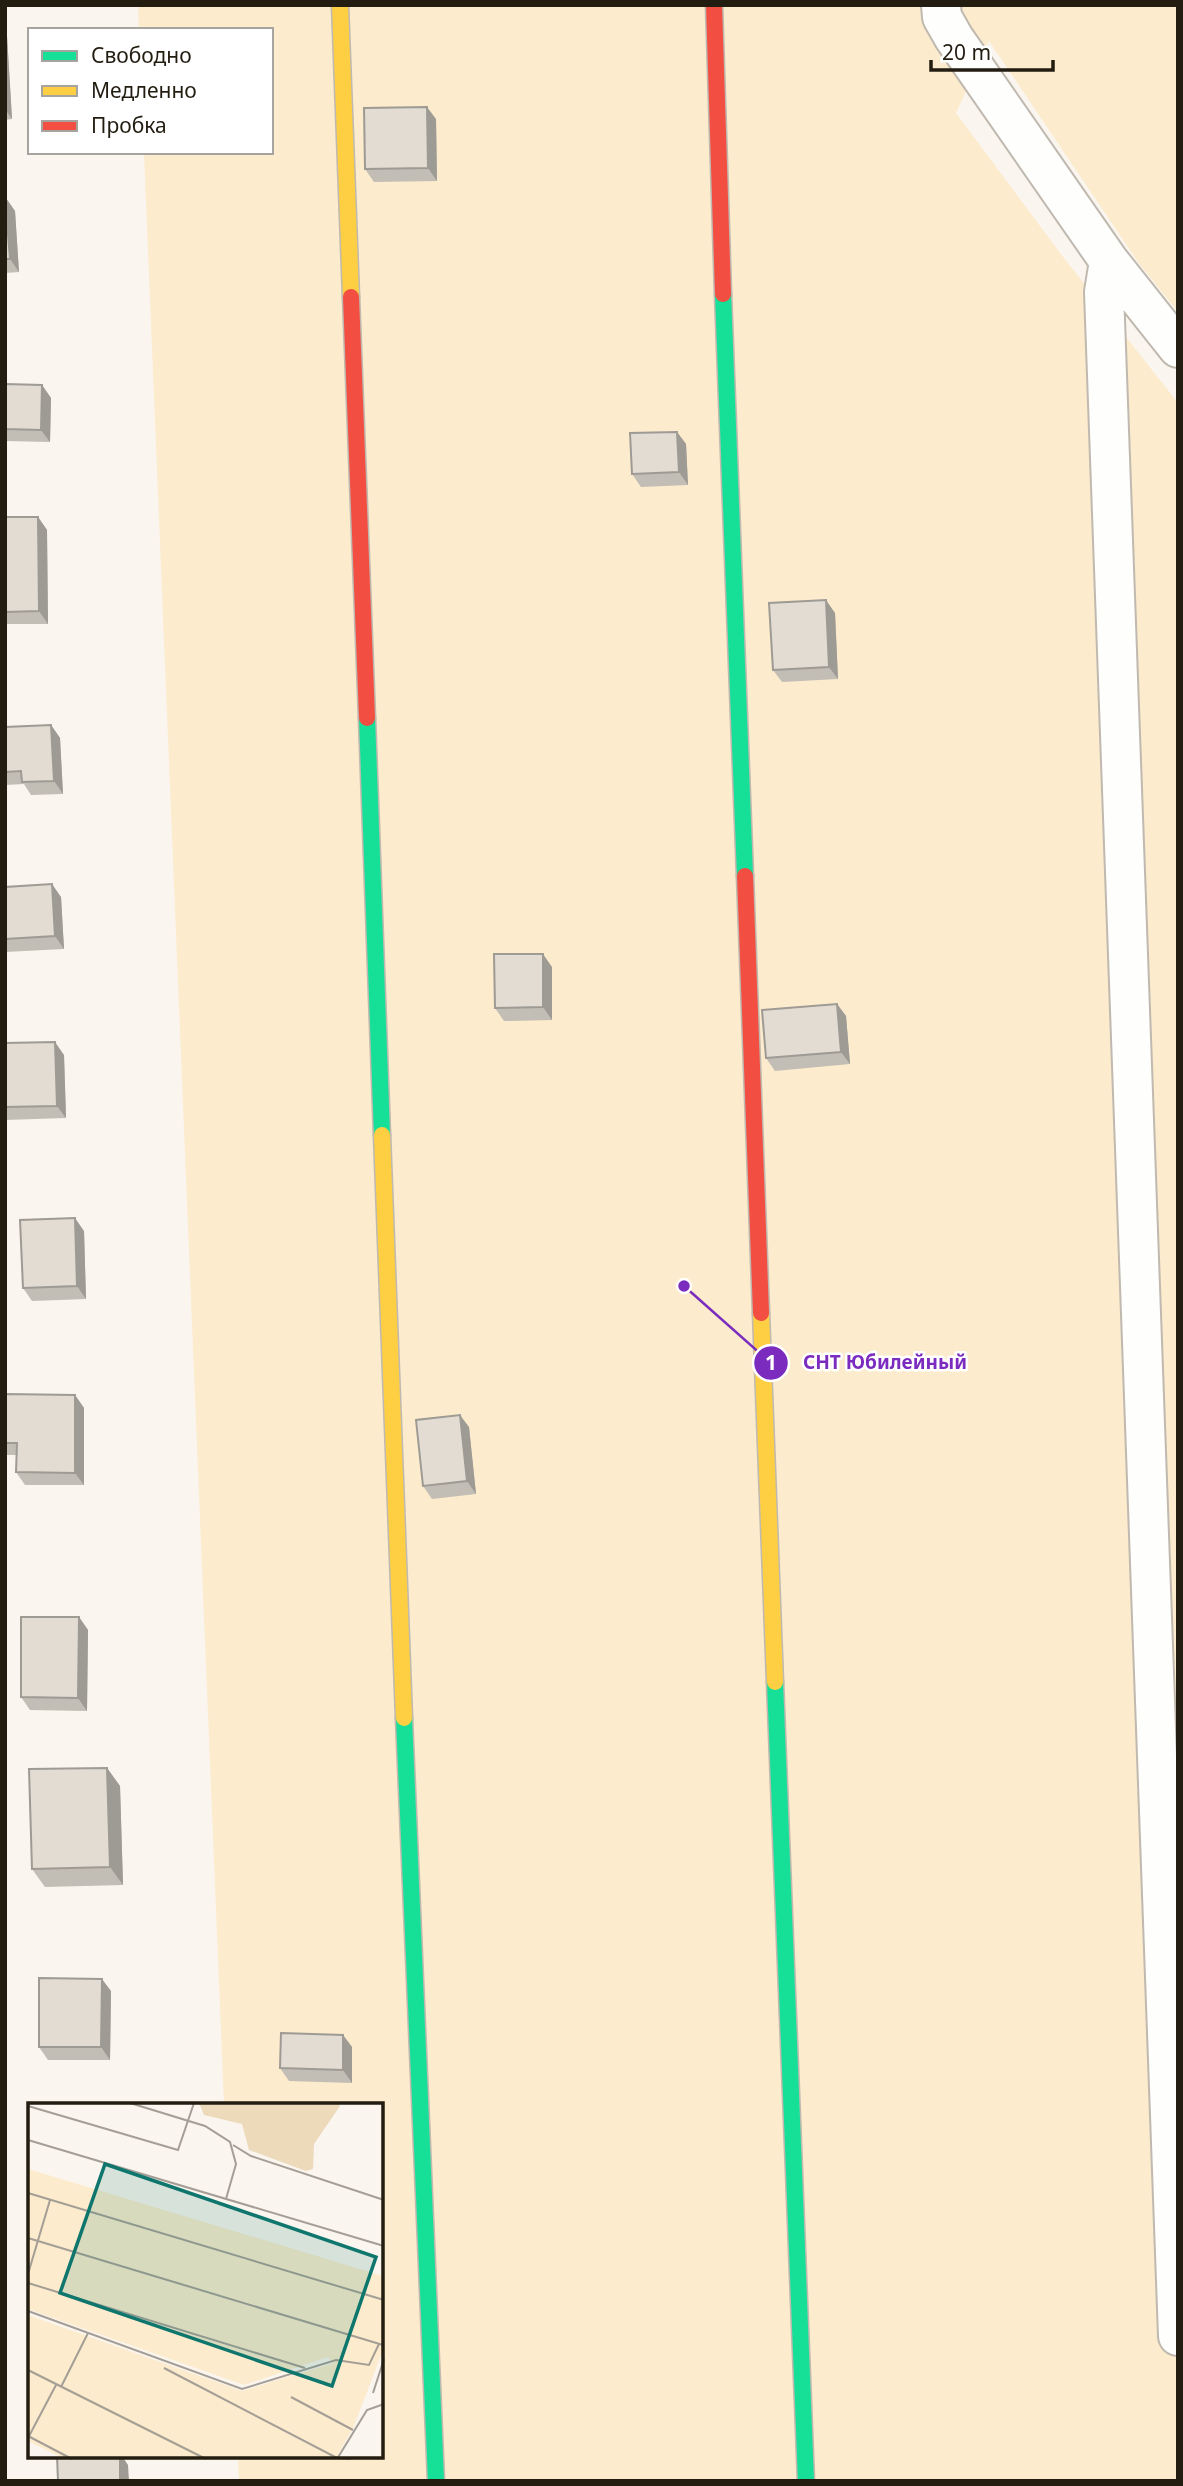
<svg xmlns="http://www.w3.org/2000/svg" width="1183" height="2486" font-family="'Noto Sans',sans-serif">
<style>
.green{fill:#fcebcc}
.lines{fill:none;stroke-linecap:round;stroke-linejoin:round}
.street-casing{stroke:#bfb9b0;stroke-width:42}
.fast-casing{stroke:#bfb9b0;stroke-width:19}
.slow-casing{stroke:#bfb9b0;stroke-width:19}
.jam-casing{stroke:#bfb9b0;stroke-width:19}
.street{stroke:#fefefc;stroke-width:38}
.fast{stroke:#16e098;stroke-width:16}
.slow{stroke:#ffcf43;stroke-width:16}
.jam{stroke:#f24e42;stroke-width:16}
.wall{fill:#c2bdb5}
.shaded-wall{fill:#9e9a94}
.building{fill:#e2dcd3;stroke:#9e9a94;stroke-width:2}
.inset-road{fill:none;stroke:#a49e96;stroke-width:2}
.view{fill:#0f766e;fill-opacity:0.15;stroke:#0f766e;stroke-width:3.5}
.inset-edge{fill:none;stroke:#231c11;stroke-width:3.5}
.leader{fill:none;stroke:#7b2cbf;stroke-width:2.5}
.callout-dot{fill:#7b2cbf;stroke:#fff;stroke-width:2.5}
.mark-label{font-size:21px;text-anchor:middle;font-weight:bold;fill:#fff}
.callout-label{font-size:19px;text-anchor:middle;font-weight:bold;fill:#7b2cbf;stroke:#fff;stroke-width:5;stroke-linejoin:round;paint-order:stroke}
</style>
<rect width="100%" height="100%" fill="#faf5ee"/>
<path class="green" d="M138,5H1178V312L1138,262L989,41L956,113L1060,253L1178,403V2481H239L238,2456H382V2104H224L144,152H271V30H139Z"/>
<g class="lines">
<defs>
<path id="street" d="M941,5L942,17L954,38L1109,261L1178,348
M1109,261L1104,292L1178,2336"/>
<path id="fast" d="M723,294L745,876
M367,718L382,1135
M775,1682L806,2481
M404,1718L436,2481"/>
<path id="slow" d="M340,5L351,297
M382,1135L404,1718
M761,1313L775,1682"/>
<path id="jam" d="M714,5L723,294
M351,297L367,718
M745,876L761,1313"/>
</defs>
<use href="#street" class="street-casing"/>
<use href="#fast" class="fast-casing"/>
<use href="#slow" class="slow-casing"/>
<use href="#jam" class="jam-casing"/>
<use href="#street" class="street"/>
<use href="#fast" class="fast"/>
<use href="#slow" class="slow"/>
<use href="#jam" class="jam"/>
</g>
<path class="wall" d="M5,33L7,36L12,119L5,120Z
M436,119L437,181L374,182L365,169Z
M5,198L15,211L19,272L5,273Z
M5,384L42,385L51,398L50,442L5,441Z
M677,432L686,444L688,485L641,487L632,474Z
M5,517H38L47,530L48,624H5Z
M835,613L838,679L782,682L773,670Z
M51,725L60,738L63,794L31,795L24,784L5,785V727Z
M5,887L61,897L64,949L5,952Z
M552,967V1020L504,1021L495,1008Z
M837,1004L846,1016L850,1064L775,1071L766,1058Z
M5,1043L64,1055L66,1118L5,1120Z
M84,1231L86,1299L32,1301L23,1288Z
M5,1394L75,1395L84,1408V1485H25L16,1472L17,1455H5Z
M469,1427L476,1494L432,1499L423,1486Z
M79,1617L88,1630L87,1711L30,1710L21,1697Z
M107,1768L120,1786L123,1885L45,1887L32,1869Z
M111,1991L110,2060H48L39,2047Z
M343,2035L352,2047V2083L289,2081L280,2068Z"/>
<path class="shaded-wall" d="M5,33L7,36L12,119L5,109Z
M427,107L436,119L437,181L428,168Z
M6,198L15,211L19,272L10,259Z
M42,385L51,398L50,442L41,430Z
M677,432L686,444L688,485L679,472Z
M38,517L47,530L48,624L39,611Z
M826,600L835,613L838,679L829,667Z
M51,725L60,738L63,794L54,781Z
M52,884L61,897L64,949L55,936Z
M543,954L552,967V1020L543,1007Z
M837,1004L846,1016L850,1064L841,1052Z
M55,1042L64,1055L66,1118L57,1106Z
M75,1218L84,1231L86,1299L77,1286Z
M75,1395L84,1408V1485L75,1473Z
M460,1415L469,1427L476,1494L467,1481Z
M79,1617L88,1630L87,1711L78,1698Z
M107,1768L120,1786L123,1885L110,1867Z
M102,1979L111,1991L110,2060L101,2047Z
M343,2035L352,2047V2083L343,2070Z
M120,2456H122L128,2465L129,2481H120Z"/>
<path class="building" d="M427,107L428,168L365,169L364,108Z
M5,198L10,259H5Z
M5,384L42,385L41,430L5,429Z
M677,432L679,472L632,474L630,433Z
M5,517H38L39,611L5,612Z
M826,600L829,667L773,670L769,603Z
M51,725L54,781L22,782L21,771L5,772V727Z
M52,884L55,936L5,939V887Z
M494,954H543V1007L495,1008Z
M837,1004L841,1052L766,1058L762,1010Z
M55,1042L57,1106L5,1107V1043Z
M75,1218L77,1286L23,1288L20,1220Z
M5,1394L75,1395V1473L16,1472L17,1443H5Z
M460,1415L467,1481L423,1486L416,1420Z
M21,1617H79L78,1698L21,1697Z
M107,1768L110,1867L32,1869L29,1769Z
M39,1978L102,1979L101,2047H39Z
M281,2033L343,2035V2070L280,2068Z
M57,2456H120V2481H58Z"/>
<g transform="translate(28 2103)">
<rect width="355" height="355" fill="#faf5ee"/>
<path d="M0,66L355,173V247L326,323L308,355H35L0,338V212L214,288L306,260L300,254L216,282L0,206Z" fill="#fcebcc"/>
<path d="M171,0H311L312,3L286,41L285,66L278,68L221,47L214,21L176,12Z" fill="#ecdabb"/>
<path class="inset-road" d="M102,0L177,23L202,39L208,61L198,96M0,3L150,47L166,0M0,37L356,143M205,42L223,53L356,97M0,90L356,197M0,135L355,242M0,171L22,97M0,180L277,265M0,208L214,286L308,257L341,262L351,241M136,265L309,355L323,356M0,267L178,356M33,284L60,230M345,290L356,256M263,294L325,327M0,333L44,356M0,335L28,282M309,356L339,307L356,301"/>
<path class="view" d="M77,61L348,154L304,283L32,190Z"/>
<rect width="355" height="355" class="inset-edge"/>
</g>
<path class="leader" d="M684 1286L771 1363"/>
<g class="callout-dot">
<circle cx="684" cy="1286" r="7"/>
<circle cx="771" cy="1363" r="18"/>
</g>
<g class="mark-label">
<text x="771" y="1370">1</text>
</g>
<g class="callout-label">
<text x="885" y="1369">СНТ Юбилейный</text>
</g>
<rect width="1183" height="2486" fill="none" stroke="#231c11" stroke-width="14"/>
<rect x="28" y="28" width="245" height="126" fill="#ffffff" stroke="#a7a4a0" stroke-width="2"/>
<rect x="42" y="51" width="35" height="10" fill="#16e098" stroke="#a7a4a0" stroke-width="2"/>
<text x="91" y="63" font-size="21" fill="#231c11">Свободно</text>
<rect x="42" y="86" width="35" height="10" fill="#ffcf43" stroke="#a7a4a0" stroke-width="2"/>
<text x="91" y="98" font-size="21" fill="#231c11">Медленно</text>
<rect x="42" y="121" width="35" height="10" fill="#f24e42" stroke="#a7a4a0" stroke-width="2"/>
<text x="91" y="133" font-size="21" fill="#231c11">Пробка</text>
<path d="M931 60v10h122v-10" fill="none" stroke="#231c11" stroke-width="3.5"/>
<text x="942" y="60" font-size="21" fill="#231c11" stroke="#ffffff" stroke-width="5" paint-order="stroke">20 m</text>
</svg>
